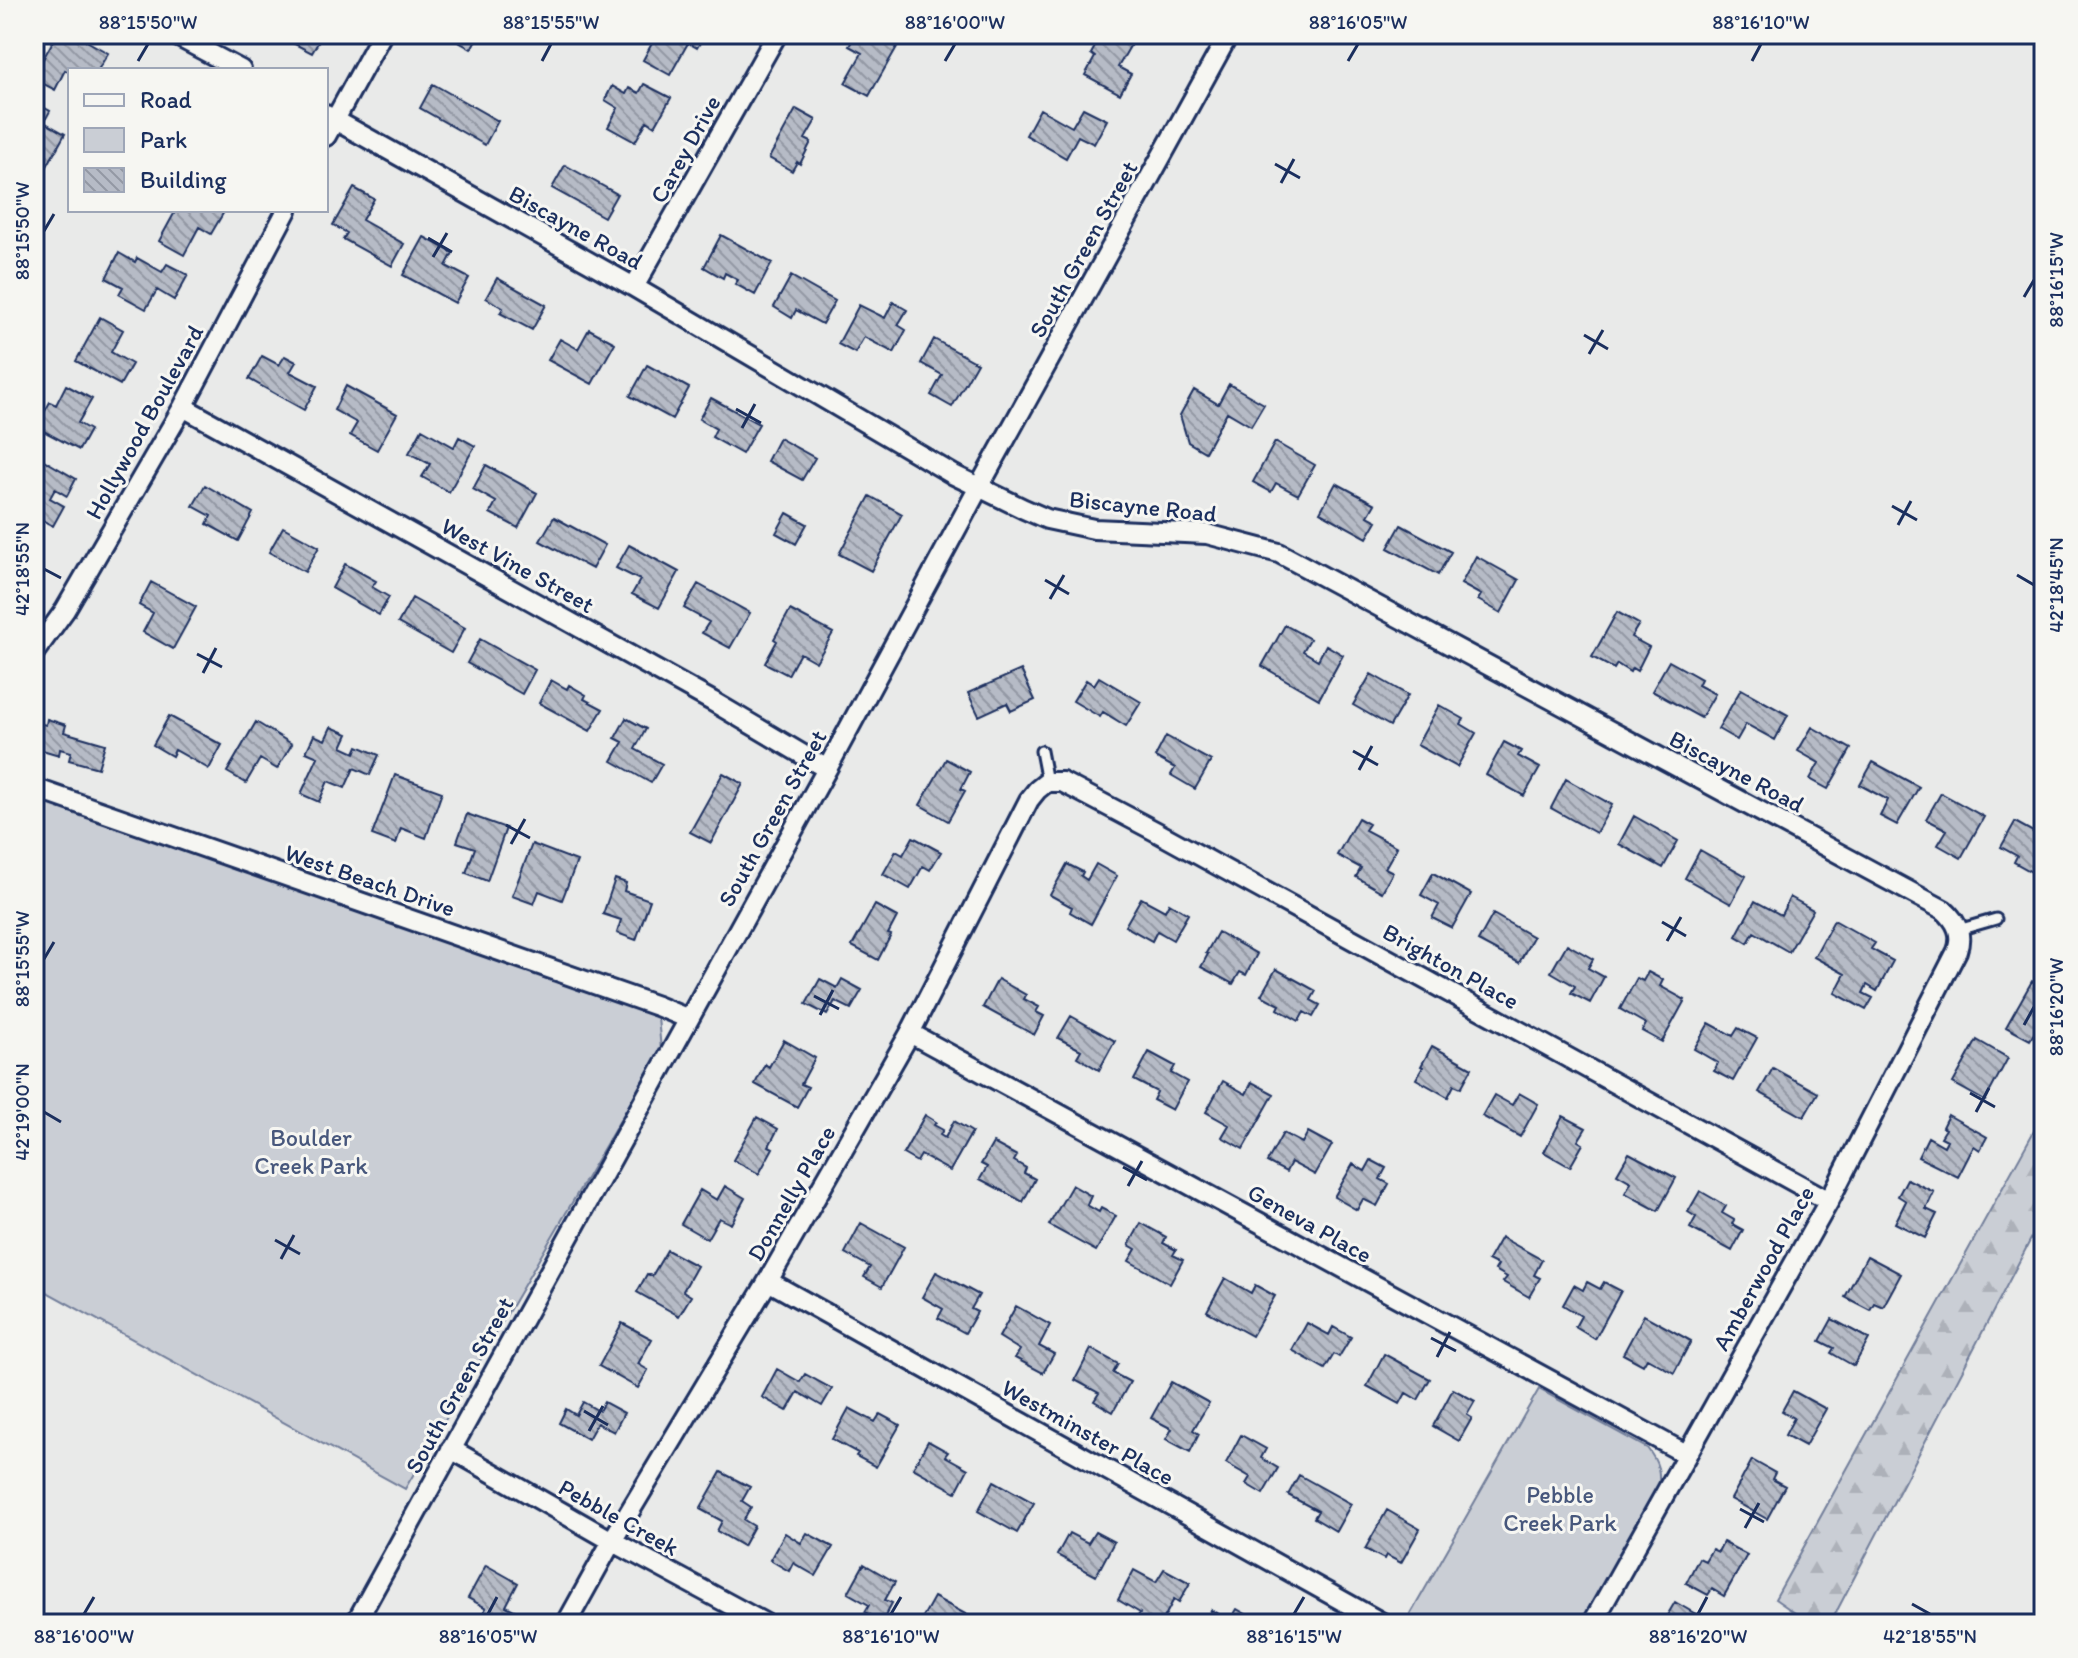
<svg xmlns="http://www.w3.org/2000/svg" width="2078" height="1658" font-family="Itim,sans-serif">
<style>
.forest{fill:url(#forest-firs);stroke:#727e9a;stroke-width:2}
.green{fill:#caced5;stroke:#727e9a;stroke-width:2}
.building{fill:url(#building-back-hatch);stroke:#1b2f5e;stroke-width:2}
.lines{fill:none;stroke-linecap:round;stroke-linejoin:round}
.lane-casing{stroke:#1b2f5e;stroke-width:15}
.street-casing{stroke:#1b2f5e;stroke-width:24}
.lane{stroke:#f6f6f2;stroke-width:9}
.street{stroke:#f6f6f2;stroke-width:18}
.ticks{fill:none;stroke:#1b2f5e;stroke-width:3}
.labels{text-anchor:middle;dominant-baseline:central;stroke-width:6;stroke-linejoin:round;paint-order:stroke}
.street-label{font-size:24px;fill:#1b2f5e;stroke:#f6f6f2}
.park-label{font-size:24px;fill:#47577c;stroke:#f6f6f2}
.neatline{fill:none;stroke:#1b2f5e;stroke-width:3}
.ticks-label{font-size:20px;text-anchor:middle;fill:#1b2f5e}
</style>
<defs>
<pattern id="forest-firs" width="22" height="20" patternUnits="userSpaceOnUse" patternTransform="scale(2)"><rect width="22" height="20" fill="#caced5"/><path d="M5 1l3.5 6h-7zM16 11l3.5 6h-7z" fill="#adb1b9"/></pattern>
<pattern id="building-back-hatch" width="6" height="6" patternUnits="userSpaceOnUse" patternTransform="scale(2)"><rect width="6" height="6" fill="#b6bbc6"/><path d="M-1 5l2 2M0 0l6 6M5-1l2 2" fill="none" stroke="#9398a4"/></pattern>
</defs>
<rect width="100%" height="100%" fill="#e9eae9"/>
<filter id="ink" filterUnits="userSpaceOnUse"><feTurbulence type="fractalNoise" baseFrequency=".0125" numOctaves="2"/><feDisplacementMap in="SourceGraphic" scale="16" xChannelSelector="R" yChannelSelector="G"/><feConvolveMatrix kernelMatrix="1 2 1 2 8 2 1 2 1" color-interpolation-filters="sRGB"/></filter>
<g filter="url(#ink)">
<path class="forest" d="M2044,1113V1214L1830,1624H1811L1775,1599Z"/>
<path class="green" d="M34,788L657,1006L661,1050L405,1489L34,1285Z
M1539,1389L1647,1448C1659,1463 1661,1473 1658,1492L1580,1624H1405Z"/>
<path class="building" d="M57,34H74L108,53L98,70H70V73L65,70L55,90L34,79V75Z
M290,34H323L312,53L287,40Z
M449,34H479L471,49L448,36Z
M657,34H705L697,48L688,43L670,75L643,60Z
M856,34H873L897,47L869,96L845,83L862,53L849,46Z
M1086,34H1137L1118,67L1131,74L1120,94L1085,75L1095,57L1091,54L1098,41Z
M433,84L498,121L485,145L420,108Z
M644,84L671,98L655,126L647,121L635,142L608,127L618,108L605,100L612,86L626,94L629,88L639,93Z
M34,102L50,111L44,122L65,134L46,168L34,161Z
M1083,108L1107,120L1094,144L1078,136L1066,158L1026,135L1040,109L1072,127Z
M796,109L816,120L805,139L811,142L800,164L797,162L792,171L769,158Z
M565,165L617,194L604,217L552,188Z
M354,188L374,199L362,220L404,244L392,266L343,239L347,233L333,225Z
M176,210H225L211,234L199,227L184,255L159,241Z
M721,235L772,263L755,295L735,284L738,280L725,273L723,278L704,267Z
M424,237L453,253L446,266L469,278L455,303L403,275Z
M119,253L135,262L137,258L162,272L167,264L188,275L174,300L157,290L146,309L119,294L123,287L106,278Z
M791,276L835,301L822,324L796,310L792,318L774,307Z
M497,278L546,305L532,330L500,313L503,308L486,298Z
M893,302L907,310L898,325L906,330L894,353L864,337L855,353L838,344L859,305L885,318Z
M100,317L123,330L111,352L132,364L120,385L76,361Z
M589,329L615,343L592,384L548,360L560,339L578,349Z
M934,339L977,363L952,407L931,395L942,375L921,363Z
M262,356L279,365L285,356L296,362L290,372L317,386L304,410L249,379Z
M647,365L689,388L672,419L630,396Z
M1229,384L1264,404L1251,426L1227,412L1205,452L1188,442L1180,415L1194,390L1218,404Z
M66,385L92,399L78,423L90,430L79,450L36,427L50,402L56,405Z
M346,386L397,414L377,450L350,435L357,423L334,410Z
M711,398L759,424L742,454L712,437L716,429L699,419Z
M422,429L454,447L459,437L475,446L449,492L422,477L430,464L409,453Z
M779,438L815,458L802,480L767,461Z
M1275,442L1315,465L1298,495L1276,483L1271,492L1253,482Z
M42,459L76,479L67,496L55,489L50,498L64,506L53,526L34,516V466L39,465Z
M486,465L537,493L518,528L490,513L496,502L473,489Z
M1336,483L1375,504L1368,516L1377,521L1367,538L1320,512Z
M205,485L253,513L238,541L207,524L211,516L193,506Z
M870,496L902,514L871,571L839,554Z
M787,513L807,524L796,544L776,533Z
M554,517L605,545L592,569L540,541Z
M1401,525L1451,552L1438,575L1388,548Z
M283,527L319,547L305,572L269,552Z
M629,545L679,572L659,608L632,594L640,580L616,568Z
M1476,556L1519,580L1501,613L1478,600L1481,595L1461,584Z
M345,564L376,581L372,587L389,597L379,615L332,588Z
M151,582L196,607L173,649L143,632L153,613L139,605Z
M698,584L750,613L730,648L702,633L709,622L684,608Z
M412,598L465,628L451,653L398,623Z
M790,610L833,633L816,662L800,653L788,675L765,663L777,641L774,639Z
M1617,612L1639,624L1631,637L1649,647L1637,671L1632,668L1630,672L1617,664L1614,669L1592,657Z
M1285,625L1310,639L1303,651L1318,660L1326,645L1343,655L1319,699L1262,666Z
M480,639L535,670L522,694L467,663Z
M1669,661L1701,679L1698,685L1715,694L1701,718L1652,691Z
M1021,670L1035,700L1011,711L1007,703L979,716L968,693Z
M1371,674L1408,695L1390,726L1353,705Z
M1099,677L1141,702L1126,726L1103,712L1100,717L1073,701L1086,680L1094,685Z
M551,680L567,689L569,685L586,695L584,699L603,709L590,731L539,703Z
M1741,689L1788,715L1775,740L1746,724L1737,740L1718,729Z
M1439,705L1464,719L1461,724L1476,733L1457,767L1417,745Z
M169,716L222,745L209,769L175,750L172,756L153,745Z
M626,718L646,729L635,749L662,764L651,783L612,761L623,742L615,738Z
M47,719L66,725L64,732L105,744L98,768L69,760L71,752L60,749L59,755L39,749L41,743L34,741V722L46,725Z
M256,722L292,744L277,769L260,759L246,783L227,772Z
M331,727L348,734L342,747L355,753L358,746L379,755L370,775L354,768L345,788L328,781L319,802L301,794L318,757L306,752L314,735L325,740Z
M1812,727L1851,749L1828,789L1810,779L1819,763L1798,751Z
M1166,736L1211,761L1195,789L1171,775L1175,768L1155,757Z
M1504,742L1521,751L1518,756L1540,768L1524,796L1486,775Z
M946,759L970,772L961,789L965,791L948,821L920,805Z
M1873,762L1919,787L1897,825L1880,816L1888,800L1860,785Z
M723,773L743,784L711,843L690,832Z
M395,775L442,792L426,838L401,828L396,844L372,835Z
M1566,779L1612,805L1596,833L1551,808Z
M1941,793L1984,817L1961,858L1938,845L1947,830L1926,819Z
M467,814L506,828L487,881L466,873L475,848L457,842Z
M1634,816L1678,841L1663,868L1619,844Z
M1358,818L1369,824L1365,830L1397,847L1385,868L1393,872L1382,892L1356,877L1361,868L1337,855Z
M2015,822L2044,838V879L2014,862L2017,856L2001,847Z
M913,837L941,852L930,870L923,866L910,889L883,874L896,851L903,855Z
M532,844L577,861L562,900L539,891L534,904L512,896Z
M1700,850L1746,876L1731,904L1685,878Z
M1067,864L1083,872L1081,876L1087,880L1096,864L1117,876L1091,924L1070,912L1072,907L1050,895Z
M1433,873L1471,894L1452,928L1432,918L1439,905L1421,895Z
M615,879L626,883L624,891L650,900L636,940L617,933L621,920L603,914Z
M1790,897L1813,910L1789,952L1754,932L1748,943L1736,936L1755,901L1781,915Z
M1141,898L1165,911L1169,903L1188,914L1173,940L1157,931L1152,941L1125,926Z
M875,905L897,917L888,934L891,935L878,960L852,946Z
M1493,914L1533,937L1519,963L1478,941Z
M1834,920L1875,943L1871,949L1893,961L1877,991L1867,985L1863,993L1873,998L1866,1010L1835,993L1845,974L1814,957Z
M1218,932L1257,954L1246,975L1240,972L1233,984L1201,967L1208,954L1206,953Z
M1567,944L1593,959L1588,968L1604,977L1590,1003L1571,993L1575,986L1551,972Z
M1276,969L1316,991L1311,1000L1320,1005L1313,1017L1304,1012L1299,1021L1278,1009L1280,1005L1261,995Z
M1648,972L1663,980L1660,986L1685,1000L1662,1042L1642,1031L1646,1024L1620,1009L1637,978L1643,981Z
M820,979L837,988L842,979L862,990L851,1009L835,1001L827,1015L806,1004Z
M998,979L1026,995L1024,999L1039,1007L1036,1012L1044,1016L1034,1035L983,1007Z
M2032,981L2044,988V1028L2039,1025L2030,1040L2006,1027Z
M1071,1016L1115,1041L1099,1070L1077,1057L1081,1050L1058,1038Z
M1709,1023L1733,1036L1738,1028L1757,1038L1733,1081L1714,1071L1718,1063L1694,1049Z
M784,1040L815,1058L801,1084L808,1087L797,1107L755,1084L765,1064L769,1067Z
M1977,1040L2008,1058L1985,1101L1953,1083Z
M1432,1046L1472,1068L1461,1088L1454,1085L1448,1097L1416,1079L1423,1067L1421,1066Z
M1149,1052L1175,1066L1171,1073L1187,1082L1172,1110L1153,1100L1157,1092L1134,1080Z
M1773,1068L1818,1093L1804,1117L1759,1092Z
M1223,1081L1246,1094L1252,1082L1274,1094L1243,1149L1222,1137L1229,1125L1206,1112Z
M1519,1093L1538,1104L1520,1137L1482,1116L1494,1095L1512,1105Z
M925,1115L936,1122L934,1125L943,1130L940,1135L945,1138L954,1121L972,1132L950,1171L921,1155L917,1162L903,1154Z
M1948,1115L1987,1137L1980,1150L1974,1146L1958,1177L1918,1157L1928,1137L1944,1146L1947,1140L1941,1137L1946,1129L1942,1127Z
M1563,1116L1586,1128L1578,1141L1583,1144L1570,1167L1544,1152Z
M757,1117L778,1129L769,1146L773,1148L759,1174L733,1160Z
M1308,1132L1332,1145L1315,1175L1291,1162L1286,1172L1267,1162L1283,1133L1302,1143Z
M993,1143L1017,1156L1014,1161L1026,1168L1024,1173L1035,1179L1023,1202L980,1179L987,1167L981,1164Z
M1629,1153L1676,1178L1658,1211L1625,1193L1631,1182L1617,1174Z
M1371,1160L1386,1168L1380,1179L1389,1184L1377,1206L1363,1199L1357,1210L1334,1197L1353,1164L1365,1171Z
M1907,1179L1934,1192L1926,1209L1937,1214L1925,1238L1895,1223L1906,1201L1898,1196Z
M1072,1185L1091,1196L1087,1205L1099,1212L1101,1208L1116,1216L1096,1251L1049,1225Z
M725,1186L745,1198L731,1224L719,1218L707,1239L681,1224L700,1190L717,1200Z
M1700,1191L1726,1206L1722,1213L1734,1220L1732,1224L1743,1230L1732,1251L1690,1228L1696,1217L1688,1212Z
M861,1223L904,1247L882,1287L864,1277L870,1267L845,1253Z
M1141,1223L1166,1237L1163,1243L1176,1250L1173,1255L1183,1260L1170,1284L1129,1261L1136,1249L1129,1245Z
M1501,1237L1542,1260L1534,1275L1540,1278L1529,1297L1503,1282L1507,1277L1495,1270L1498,1265L1488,1260Z
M667,1250L697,1266L683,1291L691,1296L679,1316L637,1292L647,1274L652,1276Z
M1867,1256L1901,1274L1883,1307L1874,1303L1870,1310L1845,1297Z
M936,1272L979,1295L971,1309L977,1312L965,1333L938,1318L943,1309L922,1297Z
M1225,1278L1251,1293L1255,1285L1275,1296L1252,1336L1207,1311Z
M1587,1282L1600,1289L1604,1282L1621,1291L1595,1339L1575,1327L1581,1316L1563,1305L1574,1285L1583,1290Z
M1016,1306L1050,1325L1039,1346L1054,1354L1043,1373L1015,1358L1020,1350L999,1337Z
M1644,1315L1691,1341L1674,1373L1647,1358L1643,1365L1623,1354Z
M1832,1319L1869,1339L1854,1366L1831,1353L1834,1348L1820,1341Z
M622,1323L652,1339L638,1364L648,1370L638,1388L599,1366Z
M1307,1323L1329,1335L1333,1327L1351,1337L1339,1357L1334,1354L1325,1369L1292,1350Z
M1091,1349L1118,1364L1113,1373L1130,1382L1113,1412L1094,1401L1099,1393L1075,1380Z
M1384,1354L1430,1379L1418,1400L1406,1393L1400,1404L1367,1386Z
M777,1369L800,1382L805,1374L832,1389L822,1406L798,1392L787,1411L762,1397Z
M1171,1382L1209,1403L1193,1430L1199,1434L1190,1452L1166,1439L1172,1429L1151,1418Z
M1453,1389L1475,1401L1467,1415L1472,1418L1459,1441L1433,1426Z
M1793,1391L1826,1409L1805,1446L1785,1435L1794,1418L1782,1411Z
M583,1402L599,1411L604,1402L624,1413L614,1432L597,1423L588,1439L559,1423L566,1409L576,1415Z
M849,1408L875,1422L880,1414L900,1425L876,1467L856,1456L858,1453L832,1439Z
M1241,1435L1266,1449L1261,1458L1278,1468L1263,1494L1246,1484L1250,1477L1226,1463Z
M928,1441L948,1452L945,1456L968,1469L956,1492L913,1468Z
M1752,1460L1775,1473L1772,1479L1785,1486L1767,1519L1731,1499Z
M721,1472L750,1487L742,1501L751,1507L744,1520L754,1526L743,1546L717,1531L722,1521L700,1509Z
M1299,1475L1351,1504L1336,1531L1314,1518L1318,1511L1288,1495Z
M994,1481L1034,1503L1017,1533L978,1511Z
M1387,1510L1420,1529L1401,1563L1386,1555L1384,1559L1365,1549Z
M1095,1532L1114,1542L1096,1576L1057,1555L1069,1533L1088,1543Z
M785,1533L801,1543L807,1533L833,1547L816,1576L793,1563L789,1571L770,1560Z
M1723,1542L1747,1555L1724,1596L1712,1589L1708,1595L1686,1583L1699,1558L1705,1561L1712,1549L1718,1552Z
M864,1564L895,1582L885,1600L892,1603L882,1622L865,1612L869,1605L848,1593Z
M486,1565L518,1583L506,1606L514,1610L506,1624H478L486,1608L468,1598Z
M1164,1569L1190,1583L1179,1602L1174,1599L1161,1624H1151L1138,1616L1140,1613L1118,1600L1134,1570L1156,1582Z
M934,1597L980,1622L979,1624H919Z
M1675,1602L1711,1623L1710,1624H1662Z
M1237,1609L1256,1620L1254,1624H1204L1211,1610L1230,1621Z"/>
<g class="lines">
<defs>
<path id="lane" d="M1041,751L1047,782
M1958,930L1996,919"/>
<path id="street" d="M173,34L241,70
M326,115L634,287L954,475L1024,509L1047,519L1094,529L1207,534L1279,553L1944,910C1957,922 1963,934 1957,951L1829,1201L1592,1624
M326,136L382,34
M634,287L777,34
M183,407L712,701L827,769
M34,653L65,610L183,407L287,210
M34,788L657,1006L689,1019
M910,1033L1686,1454
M768,1281L1384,1624
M451,1449L612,1541L766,1624
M355,1624L827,769L979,487L1229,34
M566,1624L612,1541L768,1281L910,1033L1029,800L1037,790L1047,782H1062L1155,831L1829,1201"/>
</defs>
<use href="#lane" class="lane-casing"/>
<use href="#street" class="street-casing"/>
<use href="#lane" class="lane"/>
<use href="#street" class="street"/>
</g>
</g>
<path class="ticks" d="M138,61L148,44M542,61L551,44M945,61L955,44M1348,61L1358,44M1752,61L1761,44M1275,164L1300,178M1281,183L1294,159M44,231L54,214M428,238L452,252M433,257L447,233M2024,297L2034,280M1584,335L1608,349M1589,354L1603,330M736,409L761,423M742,428L755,404M1892,506L1917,520M1898,525L1911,501M44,569L61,578M2017,575L2034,585M1045,580L1069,594M1050,599L1064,575M197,654L222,667M203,673L216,648M1353,751L1378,765M1359,770L1372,746M506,825L530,838M511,844L525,819M1662,922L1686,936M1667,941L1681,917M44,959L54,942M814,996L839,1009M820,1015L833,990M2024,1025L2034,1007M1970,1093L1995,1107M44,1112L61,1122M1976,1112L1989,1088M1123,1167L1147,1180M1128,1186L1142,1161M275,1240L300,1254M281,1259L294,1235M1431,1338L1456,1351M1437,1357L1450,1332M584,1411L608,1425M589,1431L603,1406M1740,1509L1764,1522M1745,1528L1759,1503M1912,1604L1930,1614M84,1614L94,1597M488,1614L497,1597M891,1614L901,1597M1294,1614L1304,1597M1698,1614L1707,1597"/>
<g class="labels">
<g class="street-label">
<text transform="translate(685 149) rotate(-61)">Carey Drive</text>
<text transform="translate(576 227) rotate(29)">Biscayne Road</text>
<text transform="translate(1083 249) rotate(-61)">South Green Street</text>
<text transform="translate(144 422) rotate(-61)">Hollywood Boulevard</text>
<text transform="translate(1143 506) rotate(6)">Biscayne Road</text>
<text transform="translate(518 565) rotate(29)">West Vine Street</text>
<text transform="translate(1737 771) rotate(28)">Biscayne Road</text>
<text transform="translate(772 818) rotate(-61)">South Green Street</text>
<text transform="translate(370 880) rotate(19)">West Beach Drive</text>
<text transform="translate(1451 966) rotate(29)">Brighton Place</text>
<text transform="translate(791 1193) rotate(-60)">Donnelly Place</text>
<text transform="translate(1310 1223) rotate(29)">Geneva Place</text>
<text transform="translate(1763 1268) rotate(-61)">Amberwood Place</text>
<text transform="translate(459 1385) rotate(-61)">South Green Street</text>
<text transform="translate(1088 1432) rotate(29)">Westminster Place</text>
<text transform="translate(619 1517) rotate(29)">Pebble Creek</text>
</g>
<g class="park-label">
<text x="311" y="1137">Boulder<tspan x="311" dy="28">Creek Park</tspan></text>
<text x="1560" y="1494">Pebble<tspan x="1560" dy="28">Creek Park</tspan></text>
</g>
</g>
<rect width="2078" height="1658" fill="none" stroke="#f6f6f2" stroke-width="88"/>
<rect x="68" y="68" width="260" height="144" fill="#f6f6f2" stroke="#9ea6b7" stroke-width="2"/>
<rect x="84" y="94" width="40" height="12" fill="#f6f6f2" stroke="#9ea6b7" stroke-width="2"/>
<text x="140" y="108" font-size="24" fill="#1b2f5e">Road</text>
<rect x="84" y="128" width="40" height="24" fill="#caced5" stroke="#9ea6b7" stroke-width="2"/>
<text x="140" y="148" font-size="24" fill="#1b2f5e">Park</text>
<rect x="84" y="168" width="40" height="24" fill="url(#building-back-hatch)" stroke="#9ea6b7" stroke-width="2"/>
<text x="140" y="188" font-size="24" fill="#1b2f5e">Building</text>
<rect x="44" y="44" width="1990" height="1570" class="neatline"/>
<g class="ticks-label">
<text x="148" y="29">88°15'50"W</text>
<text x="551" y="29">88°15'55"W</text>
<text x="955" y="29">88°16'00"W</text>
<text x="1358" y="29">88°16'05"W</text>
<text x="1761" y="29">88°16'10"W</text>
<text transform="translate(22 231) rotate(-90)" y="7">88°15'50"W</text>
<text transform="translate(2056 280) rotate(-90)" y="7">88°16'15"W</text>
<text transform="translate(22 569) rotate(-90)" y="7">42°18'55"N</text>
<text transform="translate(2056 585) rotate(-90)" y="7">42°18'45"N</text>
<text transform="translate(22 959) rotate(-90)" y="7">88°15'55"W</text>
<text transform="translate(2056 1007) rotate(-90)" y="7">88°16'20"W</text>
<text transform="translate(22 1112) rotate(-90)" y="7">42°19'00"N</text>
<text x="84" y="1643">88°16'00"W</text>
<text x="488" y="1643">88°16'05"W</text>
<text x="891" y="1643">88°16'10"W</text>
<text x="1294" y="1643">88°16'15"W</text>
<text x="1698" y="1643">88°16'20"W</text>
<text x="1930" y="1643">42°18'55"N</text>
</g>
</svg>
